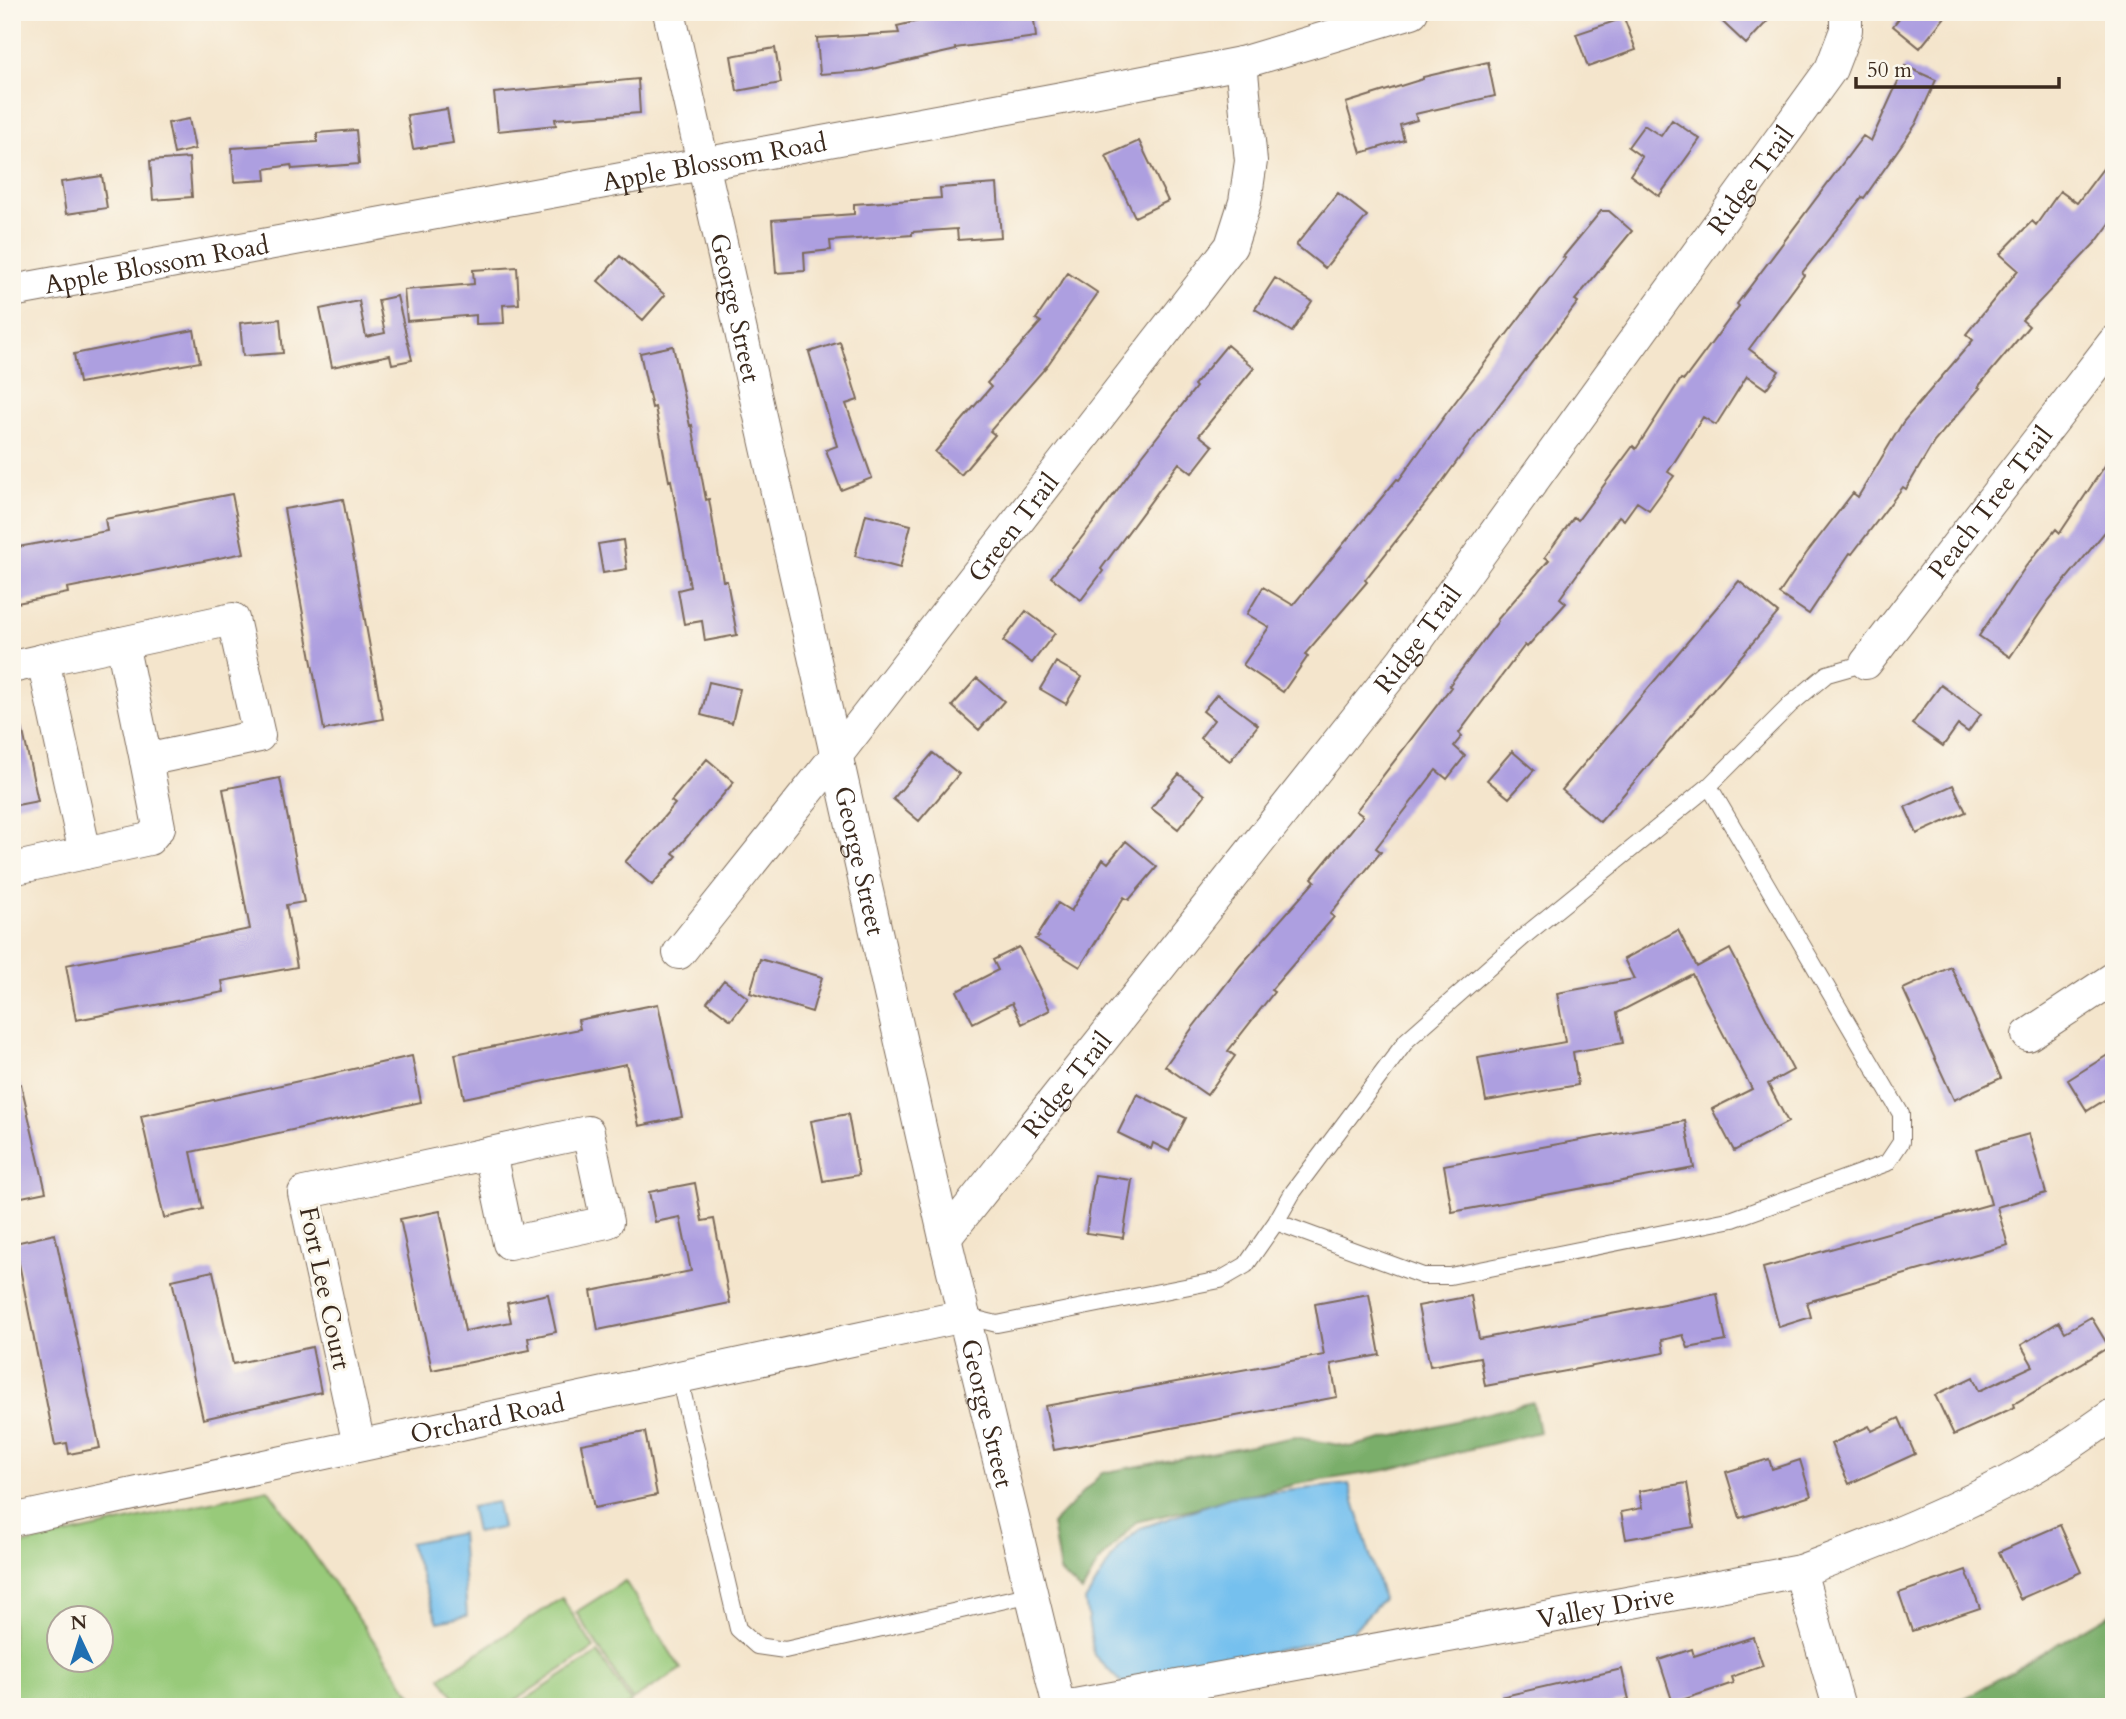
<svg xmlns="http://www.w3.org/2000/svg" width="2126" height="1719" font-family="Cardo,serif">
<style>
.green{fill:#98ca7a;stroke:#6a7a4c;stroke-width:2;fill-rule:evenodd}
.forest{fill:#7aae6a;stroke:#5a6c44;stroke-width:2}
.water{fill:#74c0ee;stroke:#587586;stroke-width:2}
.building{fill:#ad9fe0}
.lines{fill:none;stroke-linecap:round;stroke-linejoin:round}
.lane-casing{stroke:#7c6b5b;stroke-width:18}
.street-casing{stroke:#7c6b5b;stroke-width:34}
.lane{stroke:#fff;stroke-width:16}
.street{stroke:#fff;stroke-width:32}
.labels{text-anchor:middle;dominant-baseline:central;stroke-width:6;stroke-linejoin:round;paint-order:stroke}
.street-label{font-size:26px;fill:#3b2a1e;stroke:#fbf7ec}
</style>
<rect width="100%" height="100%" fill="#fbf7ec"/>
<filter id="ink" filterUnits="userSpaceOnUse"><feTurbulence type="fractalNoise" baseFrequency=".0143" numOctaves="2"/><feDisplacementMap in="SourceGraphic" scale="14" xChannelSelector="R" yChannelSelector="G"/><feConvolveMatrix kernelMatrix="1 2 1 2 8 2 1 2 1" color-interpolation-filters="sRGB"/></filter>
<filter id="wash" filterUnits="userSpaceOnUse"><feTurbulence type="fractalNoise" baseFrequency=".00686" numOctaves="4" result="noise"/><feDisplacementMap in="SourceGraphic" scale="28" xChannelSelector="R" yChannelSelector="G"/><feGaussianBlur stdDeviation="1.57" result="paint"/><feColorMatrix in="noise" values="0 0 0 0 0 0 0 0 0 0 0 0 0 0 0 0 0 1.4 0 .05"/><feComposite in="paint" operator="in"/></filter>
<g filter="url(#wash)">
<rect width="100%" height="100%" fill="#f4e5cc"/>
<path class="green" d="M268,1489L420,1707H12V1547ZM60,1618H102V1660H60Z
M625,1581L681,1669L632,1700L576,1612Z
M562,1598L594,1648L505,1707H461L441,1677Z
M598,1653L631,1703L625,1707H514Z"/>
<path class="forest" d="M1533,1402L1539,1432L1387,1470L1297,1484L1136,1522L1098,1563L1082,1592L1060,1572L1052,1524L1102,1473L1295,1437L1350,1447Z
M2114,1612V1707H1950L2101,1619Z"/>
<path class="water" d="M1349,1484L1383,1599L1349,1635L1122,1684L1094,1655L1085,1601L1119,1547L1141,1528L1231,1497Z
M497,1502L502,1528L476,1533L471,1507Z
M461,1533L467,1616L438,1622L409,1543Z"/>
<g id="blocks">
<path class="building" d="M958,12H1033L1036,37L955,48L956,50L863,71L820,74L817,38L899,33L897,26Z
M1712,12H1776L1746,44Z
M1904,12H1949L1920,48L1893,26Z
M1624,18L1636,50L1588,67L1576,34Z
M775,48L781,83L737,91L731,56Z
M1488,62L1495,96L1415,114L1417,120L1400,125L1404,140L1361,153L1346,103L1423,79V77Z
M1905,66L1936,80L1916,124L1864,198L1862,197L1802,273L1804,275L1749,349L1779,371L1766,389L1747,376L1716,425L1703,417L1668,472L1674,476L1649,510L1637,502L1624,520L1619,516L1560,598L1566,603L1527,647L1525,645L1459,733L1462,736L1454,746L1465,756L1447,779L1436,770L1376,848L1381,852L1330,914L1334,917L1271,990L1274,992L1228,1051L1235,1056L1207,1095L1165,1066L1193,1027L1240,966L1315,881L1312,878L1363,816L1356,811L1451,687L1449,686L1498,621L1497,620L1549,560L1545,557L1574,517L1578,520L1633,446L1636,449L1681,379L1684,380L1739,306L1737,304L1863,136L1871,141Z
M638,79L640,113L555,119L556,125L498,131L494,93Z
M447,109L453,143L413,149L407,115Z
M189,119L195,149L174,154L168,123Z
M1672,120L1700,139L1659,196L1630,175L1642,157L1628,147L1644,125L1661,136Z
M356,130L359,164L292,169L291,165L265,169L266,180L234,182L232,148L317,142V133Z
M1139,141L1168,201L1135,217L1106,156Z
M2114,154V218L2096,242L2022,320L2029,326L1978,387L1980,388L1934,442L1906,489L1903,487L1852,554L1850,553L1809,614L1779,594L1806,554L1853,493L1858,497L1903,422L1973,340L1966,334L2018,270L2000,254L2032,221L2036,225L2060,191L2077,203Z
M189,158L192,197L153,200L150,161Z
M102,176L107,208L66,214L61,182Z
M997,184L1001,237L958,240L957,229L912,232V235L830,241L831,250L804,253L805,271L776,273L772,220L854,214V204L941,198L940,188Z
M1338,193L1367,216L1325,268L1296,245Z
M1601,211H1609L1632,231L1575,300L1578,302L1473,439L1437,489L1365,580L1367,582L1305,654L1308,656L1283,692L1243,665L1269,627L1247,614L1263,587L1293,605L1397,479L1399,480L1446,414L1565,258L1563,257Z
M620,256L665,295L643,320L598,281Z
M517,267L519,304L503,305L504,323L476,324V315L407,321L404,290L474,284L473,270Z
M1068,273L1098,293L1047,366L990,431L995,435L961,475L935,452L991,387L987,383L1041,322L1036,319Z
M1275,278L1312,301L1292,332L1255,309Z
M397,296L412,360L392,364L390,355L332,367L320,309L359,301L366,337L385,333L378,300Z
M280,319L283,353L243,356L240,323Z
M194,330L200,362L79,383L74,354Z
M840,342L858,400L846,404L872,478L841,490L826,450L837,446L809,352Z
M1227,345L1254,368L1199,435L1213,446L1192,473L1179,463L1101,569L1103,571L1081,600L1051,577L1093,523L1142,456L1196,387L1194,385Z
M673,346L690,426L692,425L706,500L709,499L723,581H727L737,635L705,641L702,621L684,624L678,590L690,587L671,480L669,481L655,407L652,408L640,353Z
M2114,452V521L2049,600L2010,657L1979,636L2026,566L2056,529L2060,533Z
M232,494L244,553L67,588L68,593L12,604V548L107,531L105,519Z
M343,499L383,719L324,730L284,509Z
M866,514L911,525L900,568L855,556Z
M623,540L627,569L603,573L598,544Z
M1739,581L1778,613L1600,822L1562,790Z
M1026,611L1055,633L1032,663L1003,641Z
M1056,662L1082,677L1066,704L1040,689Z
M977,678L1004,701L979,730L952,706Z
M709,682L740,689L732,723L701,715Z
M1941,685L1981,714L1968,732L1958,725L1943,746L1912,724Z
M1217,694L1258,725L1230,761L1200,738L1214,720L1203,711Z
M22,727L38,801L12,806V728Z
M1512,751L1534,770L1509,798L1487,780Z
M933,753L959,774L919,821L893,799Z
M707,759L734,782L673,853L677,856L652,885L625,862L675,804L671,801Z
M1179,774L1205,795L1178,829L1151,808Z
M280,778L304,902L286,905L297,967L222,981L224,992L76,1020L66,965L250,929L223,789Z
M1953,785L1966,812L1917,834L1905,807Z
M1126,841L1157,867L1129,900L1124,897L1080,967L1035,939L1039,937L1037,936L1058,903L1071,911L1103,859L1108,863Z
M1678,930L1697,967L1730,949L1793,1070L1768,1084L1788,1122L1734,1151L1712,1109L1752,1089L1692,974L1617,1013L1623,1043L1573,1052L1578,1085L1486,1101L1478,1058L1565,1042L1557,993L1634,979L1624,959Z
M1019,947L1050,1010L1022,1024L1012,1003L973,1023L957,991L998,970L993,960Z
M760,959L822,977L812,1012L750,993Z
M1951,967L2001,1078L1954,1100L1903,989Z
M724,980L748,998L731,1020L707,1002Z
M658,1004L682,1117L639,1126L626,1064L464,1098L455,1054L580,1029L578,1020Z
M2114,1051V1094L2087,1111L2068,1080Z
M412,1056L421,1102L191,1152L203,1209L164,1218L141,1116Z
M21,1084L46,1192L12,1199V1085Z
M1137,1094L1186,1118L1169,1151L1153,1143L1151,1149L1118,1133Z
M848,1114L859,1175L823,1181L811,1121Z
M1685,1121L1694,1168L1452,1212L1444,1165Z
M2029,1134L2046,1193L1997,1207L2008,1245L1807,1302L1811,1317L1779,1327L1763,1268L1991,1204L1976,1149Z
M1095,1175L1132,1180L1123,1238L1086,1233Z
M695,1183L702,1221L714,1219L730,1303L598,1330L591,1291L691,1271L680,1217L655,1222L649,1192Z
M440,1211L465,1331L511,1322L507,1303L548,1294L556,1332L528,1338L530,1350L432,1370L400,1219Z
M55,1234L100,1448L69,1454L67,1443L55,1445L15,1243Z
M213,1271L233,1364L312,1347L321,1392L203,1419L172,1280Z
M1369,1294L1380,1355L1331,1364L1337,1397L1054,1450L1045,1406L1324,1355L1315,1304Z
M1717,1294L1726,1341L1688,1348L1683,1335L1662,1340L1664,1353L1485,1386L1480,1357L1430,1366L1418,1306L1471,1296L1479,1339Z
M2091,1317L2109,1347L2014,1404L2015,1407L1954,1435L1935,1395L1973,1377L1979,1391L2033,1366L2021,1345L2059,1322L2065,1332Z
M1899,1418L1915,1454L1849,1484L1831,1444L1869,1426L1872,1431Z
M645,1432L657,1495L594,1508L581,1444Z
M1769,1459L1772,1469L1800,1460L1811,1496L1740,1518L1726,1472Z
M1687,1483L1694,1527L1626,1539L1621,1512L1642,1508L1639,1491Z
M2060,1525L2081,1572L2020,1599L1999,1552Z
M1966,1570L1980,1608L1912,1631L1899,1593Z
M1753,1637L1763,1666L1731,1677L1733,1683L1673,1703L1659,1660L1692,1649L1694,1656Z
M1622,1669L1629,1700L1599,1707H1501L1500,1697Z"/>
</g>
</g>
<g filter="url(#ink)">
<use href="#blocks" fill-opacity="0" stroke="#7c6b5b" stroke-width="2"/>
<g class="lines">
<defs>
<path id="lane" d="M1276,1222L1423,1276H1450L1733,1219L1887,1163L1901,1142V1114L1709,786
M964,1316L997,1324L1220,1280L1246,1265L1276,1222L1293,1192L1407,1040L1528,933L1709,786L1791,704L1827,674L1866,663
M679,1377L738,1629L757,1646L785,1650L1032,1594"/>
<g id="street">
<path id="s1" d="M669,12L945,1238L1059,1707"/>
<path id="s2" d="M12,291L1062,98L1241,63L1412,12"/>
<path d="M122,643L146,760"/>
<path id="s3" d="M1866,663L2114,342"/>
<path d="M12,667L43,660L85,853"/>
<path d="M12,869L149,839L159,827L146,760L259,736L233,619L43,660"/>
<path id="s4" d="M679,953L836,756L1231,246L1245,202L1251,161L1241,63"/>
<path d="M2028,1035L2114,978"/>
<path id="s5" d="M945,1238L1403,660L1831,69L1846,30V12"/>
<path d="M359,1445L304,1193L588,1132L607,1222L509,1243L490,1153"/>
<path id="s6" d="M12,1520L964,1316"/>
<path d="M1800,1571L1839,1707"/>
<path id="s7" d="M1064,1707L1800,1571C1879,1542 1956,1511 2029,1470C2058,1454 2086,1433 2114,1414"/>
</g>
</defs>
<use href="#lane" class="lane-casing"/>
<use href="#street" class="street-casing"/>
<use href="#lane" class="lane"/>
<use href="#street" class="street"/>
</g>
</g>
<g class="labels">
<g class="street-label">
<text stroke="none"><textPath href="#s2" startOffset="714">Apple Blossom Road</textPath></text>
<text stroke="none"><textPath href="#s5" startOffset="1330">Ridge Trail</textPath></text>
<text stroke="none"><textPath href="#s2" startOffset="147">Apple Blossom Road</textPath></text>
<text stroke="none"><textPath href="#s1" startOffset="303">George Street</textPath></text>
<text stroke="none"><textPath href="#s3" startOffset="203">Peach Tree Trail</textPath></text>
<text stroke="none"><textPath href="#s4" startOffset="541">Green Trail</textPath></text>
<text stroke="none"><textPath href="#s5" startOffset="763">Ridge Trail</textPath></text>
<text stroke="none"><textPath href="#s1" startOffset="870">George Street</textPath></text>
<text stroke="none"><textPath href="#s5" startOffset="196">Ridge Trail</textPath></text>
<text transform="translate(325 1288) rotate(78)">Fort Lee Court</text>
<text stroke="none"><textPath href="#s1" startOffset="1437">George Street</textPath></text>
<text stroke="none"><textPath href="#s6" startOffset="486">Orchard Road</textPath></text>
<text stroke="none"><textPath href="#s7" startOffset="551">Valley Drive</textPath></text>
</g>
</g>
<rect width="2126" height="1719" fill="none" stroke="#fbf7ec" stroke-width="42"/>
<g transform="translate(80 1639) rotate(356)"><circle r="33" fill="#fbf7ec" stroke="#aea59a" stroke-width="2"/>
<path d="M0-5L12 26L0 18L-12 26Z" fill="#1f6fb2"/>
<text y="-10" font-size="19" font-weight="bold" text-anchor="middle" fill="#3b2a1e">N</text>
</g>
<path d="M1856 77v10h203v-10" fill="none" stroke="#3b2a1e" stroke-width="3.5"/>
<text x="1867" y="77" font-size="21" fill="#3b2a1e" stroke="#fbf7ec" stroke-width="5" paint-order="stroke">50 m</text>
</svg>
